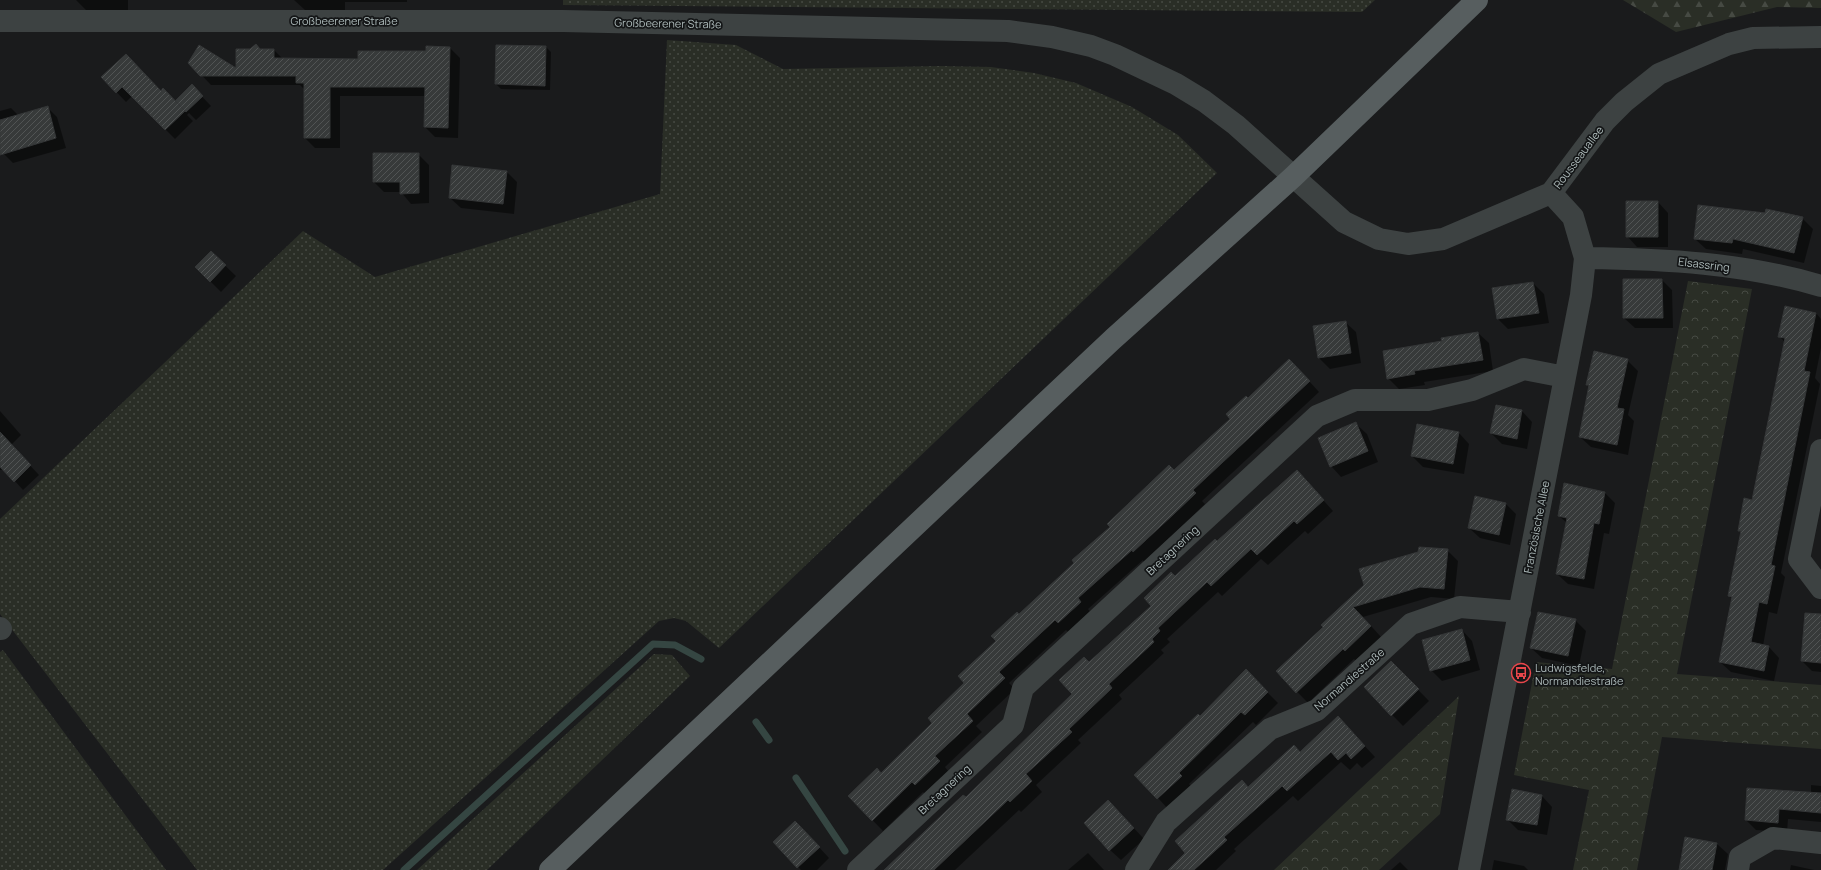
<svg xmlns="http://www.w3.org/2000/svg" width="1821" height="870" font-family="Manrope,sans-serif">
<style>
.grass{fill:url(#grass-dots)}
.forest{fill:url(#forest-firs)}
.park{fill:url(#park-crowns)}
.shadow{fill:#0007}
.lines{fill:none;stroke-linecap:round;stroke-linejoin:round}
.stream{stroke:#354642;stroke-width:7}
.building{fill:url(#building-hatch);stroke:#343637}
.minor{stroke:#3d4242;stroke-width:22}
.major{stroke:#575e5f;stroke-width:22}
.labels{text-anchor:middle;dominant-baseline:central;stroke-width:3.5;stroke-linejoin:round;paint-order:stroke}
.street-label{font-size:11px;fill:#adbaba;stroke:#141617}
.poi-label{font-size:11px;fill:#adbaba;stroke:#141617;text-anchor:start}
</style>
<defs>
<pattern id="grass-dots" width="8" height="8" patternUnits="userSpaceOnUse"><rect width="8" height="8" fill="#2a2e26"/><path d="M2 2h.1M6 6h.1" fill="none" stroke="#464a43" stroke-width="1.8" stroke-linecap="round"/></pattern>
<pattern id="forest-firs" width="22" height="20" patternUnits="userSpaceOnUse"><rect width="22" height="20" fill="#2a2e26"/><path d="M5 1l3.5 6h-7zM16 11l3.5 6h-7z" fill="#464a43"/></pattern>
<pattern id="park-crowns" width="20" height="18" patternUnits="userSpaceOnUse"><rect width="20" height="18" fill="#2a2e26"/><path d="M2 6a3 3 0 1 1 6 0M12 15a3 3 0 1 1 6 0" fill="none" stroke="#464a43"/></pattern>
<pattern id="building-hatch" width="6" height="6" patternUnits="userSpaceOnUse"><rect width="6" height="6" fill="#373a3a"/><path d="M-1 1l2-2M0 6l6-6M5 7l2-2" fill="none" stroke="#515454"/></pattern>
</defs>
<rect width="100%" height="100%" fill="#1a1b1c"/>
<path class="grass" d="M563,0H1375L1362,12L563,5Z
M667,40L736,45L783,69L941,66L991,67L1034,73L1076,83L1132,107L1178,135L1217,173L719,648L686,621L674,618L659,621L383,870H197L0,614V519L303,231L375,277L660,194Z
M3,650L166,870H0V652Z
M654,654L672,655L690,676L487,870H417Z"/>
<path class="forest" d="M1623,0H1821V8L1777,7L1676,32Z"/>
<path class="park" d="M1688,281L1752,289L1677,674L1821,685V749L1662,737L1637,870H1573L1589,790L1514,775L1536,662L1612,669Z
M1459,696L1440,814L1379,870H1274Z"/>
<path class="shadow" d="M76,0H128V10L87,11Z
M294,0H407V2H345V11L305,10Z
M497,46L546,47L551,52L550,90L501,89L496,84Z
M450,48L460,58L458,138L435,137L425,127L426,96H340V148H315L305,138V90L300,85H211L190,63L237,70L260,50H274L283,59L359,60Z
M102,77L161,92L175,102L192,86L211,106L196,120L189,113L187,115L193,121L175,139L132,96L126,102Z
M47,107L57,117L66,148L13,163L3,153L0,142V111L11,108L19,116Z
M418,154L429,165V203L411,204L401,192H384L374,182Z
M507,172L517,182L514,214L461,208L450,198Z
M1658,202L1668,213V247H1637L1627,236Z
M1802,218L1813,229L1804,263L1743,249L1742,254L1706,249L1695,239Z
M211,252L236,276L221,292L196,267Z
M1662,280L1672,290L1673,328H1635L1624,318Z
M1533,283L1544,294L1549,323L1508,329L1498,319Z
M1816,313L1821,319V348L1815,378L1820,384L1781,573L1785,577L1777,614L1769,612L1763,646L1769,647L1779,658L1774,681L1731,672L1720,662L1733,600L1729,596L1741,533L1739,530L1752,501L1785,342L1779,336Z
M1345,322L1356,332L1361,363L1330,369L1319,358L1314,327Z
M1478,333L1489,343L1493,371L1424,382L1425,385L1399,389L1388,378L1443,342L1442,338Z
M1627,360L1638,371L1628,415L1634,421L1628,455L1591,447L1580,437L1590,387L1587,384Z
M1300,371L1319,392L1202,501L1205,504L1144,562L1143,560L1088,609L1091,613L1069,633L1066,630L1009,683L1015,689L976,726L982,732L945,767L949,772L926,795L923,792L883,831L849,796L881,774L933,723L1019,615L1231,419L1248,399Z
M1497,407L1522,411L1532,422L1527,449L1502,444L1491,433Z
M0,411L21,435L11,445L39,475L23,490L5,470H0Z
M1356,424L1367,434L1378,462L1341,477L1331,466Z
M1418,425L1459,433L1469,444L1464,474L1423,467L1412,456Z
M1307,482L1333,511L1308,534L1305,531L1268,565L1261,559L1222,596L1218,592L1167,639L1170,642L1161,650L1164,653L1119,695L1122,699L1078,740L1081,743L1036,785L1042,792L1021,812L1019,810L955,870H901L966,799L1073,694L1089,664L1153,606L1175,578L1217,543Z
M1565,484L1605,493L1615,503L1609,534L1604,533L1594,589L1568,584L1557,574L1567,523L1559,516Z
M1506,504L1516,514L1510,545L1480,538L1469,528Z
M1447,550L1458,561L1454,599L1431,597L1363,617L1381,637L1356,661L1354,659L1308,703L1277,671L1365,585Z
M1821,615V672L1812,671L1802,661Z
M1575,620L1586,631L1579,666L1542,658L1531,648Z
M1462,630L1472,641L1480,670L1442,681L1431,670Z
M1391,662L1429,701L1403,726L1365,687Z
M1246,671L1278,703L1256,725L1253,722L1189,784L1192,787L1168,809L1158,798L1200,717Z
M1348,728L1375,757L1362,768L1357,763L1350,770L1341,762L1298,801L1293,796L1234,849L1236,851L1216,870H1170L1248,788L1300,753Z
M1811,785L1821,786V822L1788,819L1787,832L1756,830L1746,820L1811,793Z
M1512,790L1542,796L1552,807L1547,835L1518,830L1507,819Z
M1119,812L1144,839L1121,860L1110,850Z
M806,833L829,858L817,870H801L774,842Z
M1686,838L1717,844L1728,854L1725,870H1681Z
M1088,853L1104,870H1068Z
M1494,860L1524,866L1528,870H1492Z
M1400,862L1408,870H1391Z
M1791,865L1814,870H1790Z"/>
<g class="lines">
<path class="stream" d="M756,722L769,740
M796,778L845,851
M404,870L653,644L675,645L701,659"/>
</g>
<path class="building" d="M256,44L260,49H274V58L358,59V51H426V46L450,47L448,128L424,127L425,87H330V138H304V83H296V76H200L188,63L199,45L236,68V49H250Z
M496,45L546,46L545,86L495,84Z
M126,54L161,91L163,88L185,111L165,130L122,87L116,93L101,77Z
M192,84L203,96L186,112L175,101Z
M48,106L56,138L0,155V120Z
M373,153H419V193L400,194V182H373Z
M452,165L507,171L503,204L449,198Z
M1626,201H1658V237H1626Z
M1698,205L1765,213L1766,209L1803,217L1794,253L1733,239L1732,243L1694,239Z
M211,251L226,265L210,282L195,267Z
M1623,279H1662L1663,318H1623Z
M1533,282L1539,313L1497,319L1492,288Z
M1785,306L1816,313L1804,371L1810,372L1771,565L1775,566L1767,604L1759,602L1751,642L1769,646L1764,671L1719,662L1732,597L1728,596L1741,531H1738L1744,498L1752,500L1785,338L1778,337Z
M1346,321L1351,353L1318,358L1313,326Z
M1478,332L1483,360L1414,371L1415,374L1387,379L1383,351L1442,341L1441,338Z
M1594,351L1628,359L1617,408L1624,409L1617,445L1579,437L1589,385H1586Z
M1289,359L1310,381L1193,490L1196,493L1175,513L1133,552L1132,550L1078,598L1081,602L1058,623L1055,620L999,672L1005,678L967,714L973,721L935,756L940,761L915,785L912,782L872,821L848,796L877,768L881,773L932,723L928,718L964,683L958,676L996,641L991,636L1017,612L1019,614L1074,563L1072,560L1110,527L1107,524L1169,465L1174,470L1230,419L1226,414L1246,396L1248,398Z
M1496,405L1522,410L1517,439L1490,433Z
M1356,422L1368,451L1330,467L1318,438Z
M1417,424L1459,432L1453,464L1411,456Z
M0,432L31,465L14,482L0,467Z
M1297,470L1324,500L1297,524L1294,521L1257,555L1251,549L1211,586L1207,582L1158,628L1160,631L1152,639L1154,642L1109,684L1112,688L1069,729L1072,732L1026,774L1032,781L1010,802L1008,800L934,870H884L963,795L966,797L1072,694L1059,680L1084,657L1089,662L1151,606L1144,598L1171,572L1175,576L1215,539L1217,541Z
M1564,483L1605,492L1599,524L1594,523L1584,579L1556,574L1567,518L1558,516Z
M1475,496L1506,503L1499,535L1468,528Z
M1419,547L1448,549L1444,589L1420,587L1353,607L1371,626L1345,651L1343,649L1296,693L1276,671L1323,627L1321,625L1364,585L1359,569L1418,552Z
M1538,612L1576,619L1568,656L1530,648Z
M1805,613L1821,614V663L1801,661Z
M1462,629L1470,660L1430,671L1422,640Z
M1391,661L1419,689L1391,716L1364,687Z
M1246,669L1268,692L1245,715L1241,712L1179,773L1182,776L1157,799L1134,775L1198,714L1200,716Z
M1338,716L1365,746L1351,759L1346,753L1338,760L1331,752L1287,791L1282,786L1224,837L1227,840L1194,870H1168L1185,853L1175,841L1221,799L1242,780L1248,787L1294,745L1300,752Z
M1747,788L1821,793V813L1779,809L1778,823L1745,820Z
M1512,789L1542,795L1537,825L1506,820Z
M1108,800L1134,828L1109,851L1084,823Z
M795,821L820,847L797,868L773,842Z
M1685,837L1717,843L1712,870H1679Z"/>
<g class="lines">
<path class="minor" d="M0,21H563L1008,31L1052,37L1091,46L1115,55L1176,84L1204,101L1236,125L1344,222L1379,239L1408,244L1443,239L1551,193L1605,121L1624,102L1659,74L1729,44L1753,38L1821,37
M1585,258C1665,259 1744,263 1821,286
M1821,450L1799,559L1821,588
M0,628L1,629
M858,870L1013,725L1023,688L1317,416L1355,400H1428L1472,390L1524,369L1565,377
M1136,870L1166,822L1270,729L1317,710L1411,624L1460,607L1520,612
M1469,870L1581,295L1585,258L1573,217L1551,193
M1738,870L1740,857L1773,838L1821,843"/>
<path class="major" d="M550,870L1113,339L1293,177L1477,0"/>
</g>
<defs>
<symbol id="bus-ring" viewBox="-11 -11 22 22"><circle r="9.5" fill="#141617" stroke="#e7464b" stroke-width="1.5"/><path d="M-5-6H5V4H4V6H2V4H-2V6H-4V4H-5ZM-3.5-4V0h7V-4ZM-3.5 1.2v1.5H-2V1.2ZM2 1.2v1.5H3.5V1.2Z" fill="#e7464b"/></symbol>
</defs>
<g fill-rule="evenodd">
<use href="#bus-ring" x="1510" y="662" width="22" height="22"/>
</g>
<g class="labels">
<g class="street-label">
<text x="344" y="20">Großbeerener Straße</text>
<text transform="translate(668 23) rotate(1)">Großbeerener Straße</text>
<text transform="translate(1578 157) rotate(-53)">Rousseauallee</text>
<text transform="translate(1704 264) rotate(7)">Elsassring</text>
<text transform="translate(1536 527) rotate(-79)">Französische Allee</text>
<text transform="translate(1172 550) rotate(-43)">Bretagnering</text>
<text transform="translate(1349 679) rotate(-41)">Normandiestraße</text>
<text transform="translate(944 789) rotate(-43)">Bretagnering</text>
</g>
<g class="poi-label">
<text x="1535" y="667">Ludwigsfelde,<tspan x="1535" dy="13">Normandiestraße</tspan></text>
</g>
</g>
</svg>
